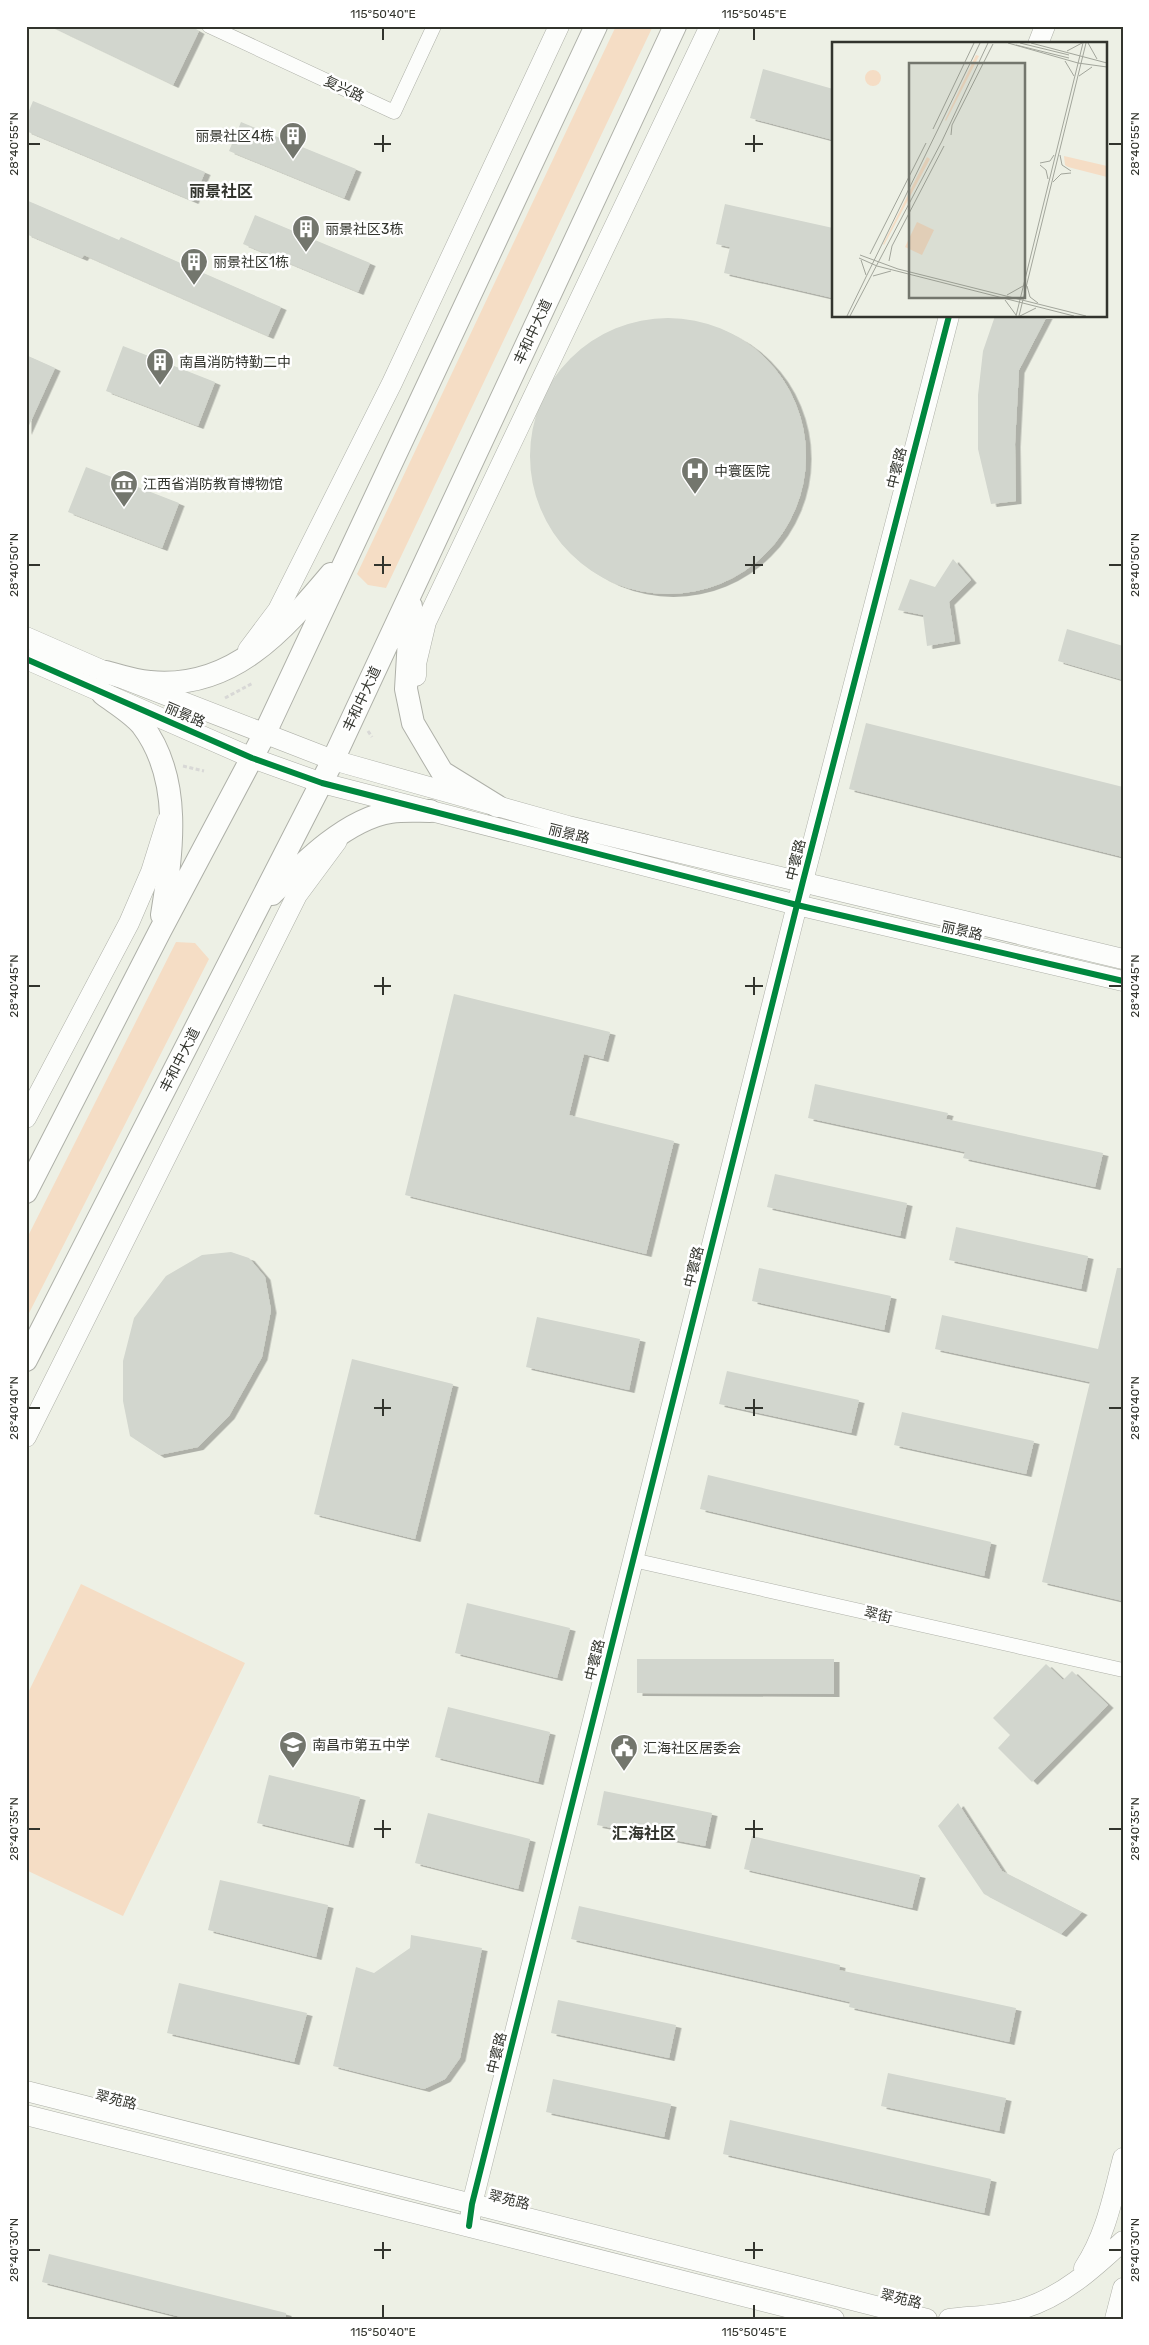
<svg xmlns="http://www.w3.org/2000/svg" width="1149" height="2345" font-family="Rubik,'Noto Sans SC',sans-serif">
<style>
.green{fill:#f5ddc5}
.building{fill:#d2d6ce;filter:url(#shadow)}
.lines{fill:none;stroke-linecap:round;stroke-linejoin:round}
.street-casing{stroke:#aeb0a8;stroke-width:15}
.secondary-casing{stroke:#aeb0a8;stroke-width:21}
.primary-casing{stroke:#aeb0a8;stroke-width:24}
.path{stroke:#d8d8d6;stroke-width:3;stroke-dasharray:4 2.5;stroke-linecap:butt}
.street{stroke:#fcfdfb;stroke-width:14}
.secondary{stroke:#fcfdfb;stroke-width:20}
.primary{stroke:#fcfdfb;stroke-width:22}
.cycleway-casing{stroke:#fff;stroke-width:9}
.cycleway{stroke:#00873e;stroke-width:6}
.ticks{fill:none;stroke:#32342d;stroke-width:2}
.labels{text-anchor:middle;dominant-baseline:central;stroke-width:5;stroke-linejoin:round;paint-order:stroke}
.street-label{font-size:14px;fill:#32342d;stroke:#fff}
.poi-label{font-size:14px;fill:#32342d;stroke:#fff;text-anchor:start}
.quarter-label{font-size:16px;font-weight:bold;fill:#32342d;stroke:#fff}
.inset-road{fill:none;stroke:#a2a59b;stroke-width:1}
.view{fill:#73766d;fill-opacity:0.15;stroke:#73766d;stroke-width:2.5}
.inset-edge{fill:none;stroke:#32342d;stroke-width:2.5}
.neatline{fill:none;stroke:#32342d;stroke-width:2}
.ticks-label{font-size:12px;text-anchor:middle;fill:#32342d}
</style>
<defs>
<filter id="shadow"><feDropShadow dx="5.5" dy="3" stdDeviation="0" flood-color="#0004"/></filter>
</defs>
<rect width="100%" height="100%" fill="#edf0e5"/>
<path class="green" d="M616,26H653L386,588L368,585L357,574Z
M176,942L195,943L209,959L26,1319V1240Z
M81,1584L245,1663L123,1916L26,1870V1697Z"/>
<path class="building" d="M50,26H190L199,31L173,85Z
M763,69L833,89V140L750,118Z
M33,101L205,172L193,201L26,131V118Z
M241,122L356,169L344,198L229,151Z
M26,200L119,240L121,237L281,307L268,336L84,255L82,258L26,234Z
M725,204L833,228V298L724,273L730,247L716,244Z
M255,215L370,263L358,292L243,244Z
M995,316H1047L1019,370L1015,444L1016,501L991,504L978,449V395L983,351Z
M530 456a138 138 0 1 1 276 0a138 138 0 1 1-276 0Z
M123,346L215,382L198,426L106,391Z
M26,355L55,368L26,432Z
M86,467L179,503L162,548L68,512Z
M953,559L971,580L949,602L955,641L927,646L923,615L898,610L910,579L935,587Z
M1067,629L1123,646V680L1058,661Z
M866,723L1123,787V857L849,789Z
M454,994L610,1032L603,1059L584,1054L569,1115L674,1141L646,1254L405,1195Z
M815,1084L948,1113L946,1119L1103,1153L1095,1187L963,1158L965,1152L808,1118Z
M775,1174L907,1203L900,1236L767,1207Z
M956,1227L1088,1256L1081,1289L949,1260Z
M231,1252L249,1258L265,1277L271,1310L262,1357L229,1416L198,1447L159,1455L130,1436L123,1401V1361L134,1318L166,1276L202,1255Z
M759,1268L891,1296L884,1330L752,1301Z
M1117,1268H1123V1601L1042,1582L1090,1382L935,1349L942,1315L1098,1349Z
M537,1317L640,1339L629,1390L526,1367Z
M352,1359L453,1384L415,1539L314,1514Z
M727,1371L859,1400L851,1433L719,1404Z
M902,1412L1034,1441L1026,1474L894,1445Z
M708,1475L991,1542L984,1576L700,1509Z
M467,1603L570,1628L557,1678L455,1653Z
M637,1659H834V1694L637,1693Z
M1046,1664L1063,1680L1072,1671L1108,1705L1032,1782L998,1748L1010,1735L993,1718Z
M448,1707L550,1732L538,1782L435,1757Z
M269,1775L360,1797L348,1845L257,1823Z
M604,1791L712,1813L705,1846L597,1825Z
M958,1803L1002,1871L1082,1912L1061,1934L984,1894L938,1826Z
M428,1813L530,1839L518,1889L415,1863Z
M752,1836L920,1875L912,1908L744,1869Z
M220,1880L328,1905L316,1957L208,1930Z
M579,1906L840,1965L839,1970L1016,2008L1009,2042L849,2007L850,2002L571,1939Z
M411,1935L482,1948L460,2058L445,2079L424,2089L333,2066L356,1967L374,1973L410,1948Z
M179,1983L307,2013L294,2062L167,2033Z
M558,2000L676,2025L669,2058L551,2033Z
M888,2073L1006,2098L999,2131L881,2106Z
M553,2079L671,2104L664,2137L546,2112Z
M730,2120L991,2179L984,2213L723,2154Z
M49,2254L286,2313V2319H189L42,2282Z"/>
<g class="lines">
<defs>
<path id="street" d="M209,26L394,112L434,26
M633,1560L1123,1670"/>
<path id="secondary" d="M1038,44L1045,26
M26,637L106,672L333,760L568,826L1123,959
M248,650L278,610L392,383L559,26
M26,659L252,758L322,783L797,905L1123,981
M416,676V664L426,622L710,26
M26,1118L129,923L151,872L167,821
M26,1437L297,895L337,841
M26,2091L927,2319
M26,2115L834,2319
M469,2226L472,2204L803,881L949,316
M1084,2268C1106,2235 1113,2196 1123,2158
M949,2319C973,2316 999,2316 1022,2309C1062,2297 1093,2269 1123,2241
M1115,2319L1123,2288"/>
<path id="primary" d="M411,606L406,689L413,723L442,772L497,806
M106,672C120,676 135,681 150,682C232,690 283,631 331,574
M103,694C115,703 132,713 142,725C183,779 172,852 162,915
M272,894C302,864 346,819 391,812C403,810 417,811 430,811
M26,1192L160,931L264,735L596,26
M26,1360L333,760L675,26"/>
</defs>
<use href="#street" class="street-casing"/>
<use href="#secondary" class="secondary-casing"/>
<use href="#primary" class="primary-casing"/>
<path class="path" d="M225,698L253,683
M368,731L372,737
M183,766L204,771"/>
<use href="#street" class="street"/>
<use href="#secondary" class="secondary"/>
<use href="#primary" class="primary"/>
<defs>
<path id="cycleway" d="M26,659L252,758L322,783L797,905L1123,981
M469,2226L472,2204L803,881L949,316"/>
</defs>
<use href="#cycleway" class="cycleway-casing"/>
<use href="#cycleway" class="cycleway"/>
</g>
<path class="ticks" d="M383,28V40M754,28V40M383,135V152M754,135V152M28,144H40M374,144H391M745,144H763M1109,144H1122M383,556V574M754,556V574M28,565H40M374,565H391M745,565H763M1109,565H1122M383,977V995M754,977V995M28,986H40M374,986H391M745,986H763M1109,986H1122M383,1399V1416M754,1399V1416M28,1408H40M374,1408H391M745,1408H763M1109,1408H1122M383,1820V1838M754,1820V1838M28,1829H40M374,1829H391M745,1829H763M1109,1829H1122M383,2242V2259M754,2242V2259M28,2250H40M374,2250H391M745,2250H763M1109,2250H1122M383,2305V2318M754,2305V2318"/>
<defs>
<symbol id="building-pin" viewBox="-11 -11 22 30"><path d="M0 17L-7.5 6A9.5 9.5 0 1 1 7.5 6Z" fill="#73766d" stroke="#fff"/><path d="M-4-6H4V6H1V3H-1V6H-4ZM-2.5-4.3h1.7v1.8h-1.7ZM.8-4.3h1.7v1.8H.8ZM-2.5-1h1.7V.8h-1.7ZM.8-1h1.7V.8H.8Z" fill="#fff"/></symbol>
<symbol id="hospital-pin" viewBox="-11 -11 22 30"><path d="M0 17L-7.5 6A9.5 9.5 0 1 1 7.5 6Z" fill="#73766d" stroke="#fff"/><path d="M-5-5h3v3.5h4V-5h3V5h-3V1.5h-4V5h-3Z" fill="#fff"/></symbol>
<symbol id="museum-pin" viewBox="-11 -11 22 30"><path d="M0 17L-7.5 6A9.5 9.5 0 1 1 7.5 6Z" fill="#73766d" stroke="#fff"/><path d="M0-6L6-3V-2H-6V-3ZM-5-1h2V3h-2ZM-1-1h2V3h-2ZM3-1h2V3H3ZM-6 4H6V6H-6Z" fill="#fff"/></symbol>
<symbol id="school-pin" viewBox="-11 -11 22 30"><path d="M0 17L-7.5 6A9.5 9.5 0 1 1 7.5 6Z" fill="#73766d" stroke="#fff"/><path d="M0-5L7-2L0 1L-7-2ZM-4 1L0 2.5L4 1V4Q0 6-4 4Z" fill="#fff"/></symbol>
<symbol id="civic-pin" viewBox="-11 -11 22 30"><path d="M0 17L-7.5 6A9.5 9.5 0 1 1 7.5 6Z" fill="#73766d" stroke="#fff"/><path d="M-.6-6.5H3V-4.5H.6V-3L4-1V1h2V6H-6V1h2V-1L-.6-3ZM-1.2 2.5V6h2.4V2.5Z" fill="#fff"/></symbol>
</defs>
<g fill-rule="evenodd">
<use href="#building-pin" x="277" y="120" width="32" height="43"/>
<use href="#building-pin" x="290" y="213" width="32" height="43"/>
<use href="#building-pin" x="178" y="246" width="32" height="43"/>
<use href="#building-pin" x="144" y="346" width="32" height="43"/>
<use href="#hospital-pin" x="679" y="455" width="32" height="43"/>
<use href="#museum-pin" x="108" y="468" width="32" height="43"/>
<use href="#school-pin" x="277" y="1729" width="32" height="43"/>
<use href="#civic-pin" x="608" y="1732" width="32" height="43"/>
</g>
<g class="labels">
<g class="street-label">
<text transform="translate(344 89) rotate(25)">复兴路</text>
<text transform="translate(533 332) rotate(-65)">丰和中大道</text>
<text transform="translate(897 468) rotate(-76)">中寰路</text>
<text transform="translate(362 699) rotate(-65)">丰和中大道</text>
<text transform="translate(185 715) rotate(23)">丽景路</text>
<text transform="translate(569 834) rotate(14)">丽景路</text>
<text transform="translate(796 860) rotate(-76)">中寰路</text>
<text transform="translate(962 931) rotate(13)">丽景路</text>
<text transform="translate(180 1060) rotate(-63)">丰和中大道</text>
<text transform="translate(694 1267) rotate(-76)">中寰路</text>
<text transform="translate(878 1615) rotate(13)">翠街</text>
<text transform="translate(595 1660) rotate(-76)">中寰路</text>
<text transform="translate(497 2053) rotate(-76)">中寰路</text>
<text transform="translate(116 2100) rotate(14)">翠苑路</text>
<text transform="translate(509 2200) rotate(14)">翠苑路</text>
<text transform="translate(901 2299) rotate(14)">翠苑路</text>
</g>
<g class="poi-label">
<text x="274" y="136" text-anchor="end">丽景社区4栋</text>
<text x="325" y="229">丽景社区3栋</text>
<text x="213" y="262">丽景社区1栋</text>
<text x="179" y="362">南昌消防特勤二中</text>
<text x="714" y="471">中寰医院</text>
<text x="143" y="484">江西省消防教育博物馆</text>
<text x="312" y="1745">南昌市第五中学</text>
<text x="643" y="1748">汇海社区居委会</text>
</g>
<g class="quarter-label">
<text x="221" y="191">丽景社区</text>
<text x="644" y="1833">汇海社区</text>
</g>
</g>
<g transform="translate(832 42)">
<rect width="275" height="275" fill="#edf0e5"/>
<path d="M144,13L147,14L114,79L113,78ZM33 36a8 8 0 1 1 16 0a8 8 0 1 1-16 0ZM232,114L275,124V135L236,125L233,123ZM95,115L98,117L52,203L51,202ZM85,180L102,188L90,213L73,205Z" fill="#f5ddc5"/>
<path class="inset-road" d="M176,1L246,21L275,25M188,1L237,13M199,1L275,21M256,1L265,17M184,3L237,16M235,9L250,1M233,19L242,34M247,34L260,25M101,87L142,1M119,93L120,83L161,2M228,113L230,123L239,129M208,121L218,119L222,113M208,123L214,128L216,137M221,140L229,132L239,131M38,212L94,101M28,213L66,227L254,274M27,216L45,224L242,274M29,218L34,233M57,219L60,204L112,104M41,234L59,229M195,244L198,255L206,261M175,253L191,244M173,258L184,273M15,274L148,1M18,274L110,99L156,1M184,274L251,1M187,274L254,1M188,274L204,266"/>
<path class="view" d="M77,21H193V256H77Z"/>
<rect width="275" height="275" class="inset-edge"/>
</g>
<rect width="1149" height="2345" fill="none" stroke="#ffffff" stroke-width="55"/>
<rect x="28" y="28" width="1094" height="2290" class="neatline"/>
<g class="ticks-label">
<text x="383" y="18">115°50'40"E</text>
<text x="754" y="18">115°50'45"E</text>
<text transform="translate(14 144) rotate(-90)" y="4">28°40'55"N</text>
<text transform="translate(1135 144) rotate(-90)" y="4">28°40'55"N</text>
<text transform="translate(14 565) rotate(-90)" y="4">28°40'50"N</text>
<text transform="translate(1135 565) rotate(-90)" y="4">28°40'50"N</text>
<text transform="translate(14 986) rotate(-90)" y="4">28°40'45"N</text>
<text transform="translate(1135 986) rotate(-90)" y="4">28°40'45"N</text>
<text transform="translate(14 1408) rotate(-90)" y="4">28°40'40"N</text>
<text transform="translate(1135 1408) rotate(-90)" y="4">28°40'40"N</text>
<text transform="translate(14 1829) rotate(-90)" y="4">28°40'35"N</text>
<text transform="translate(1135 1829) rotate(-90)" y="4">28°40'35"N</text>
<text transform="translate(14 2250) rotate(-90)" y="4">28°40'30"N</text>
<text transform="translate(1135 2250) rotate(-90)" y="4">28°40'30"N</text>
<text x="383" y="2336">115°50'40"E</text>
<text x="754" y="2336">115°50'45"E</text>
</g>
</svg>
